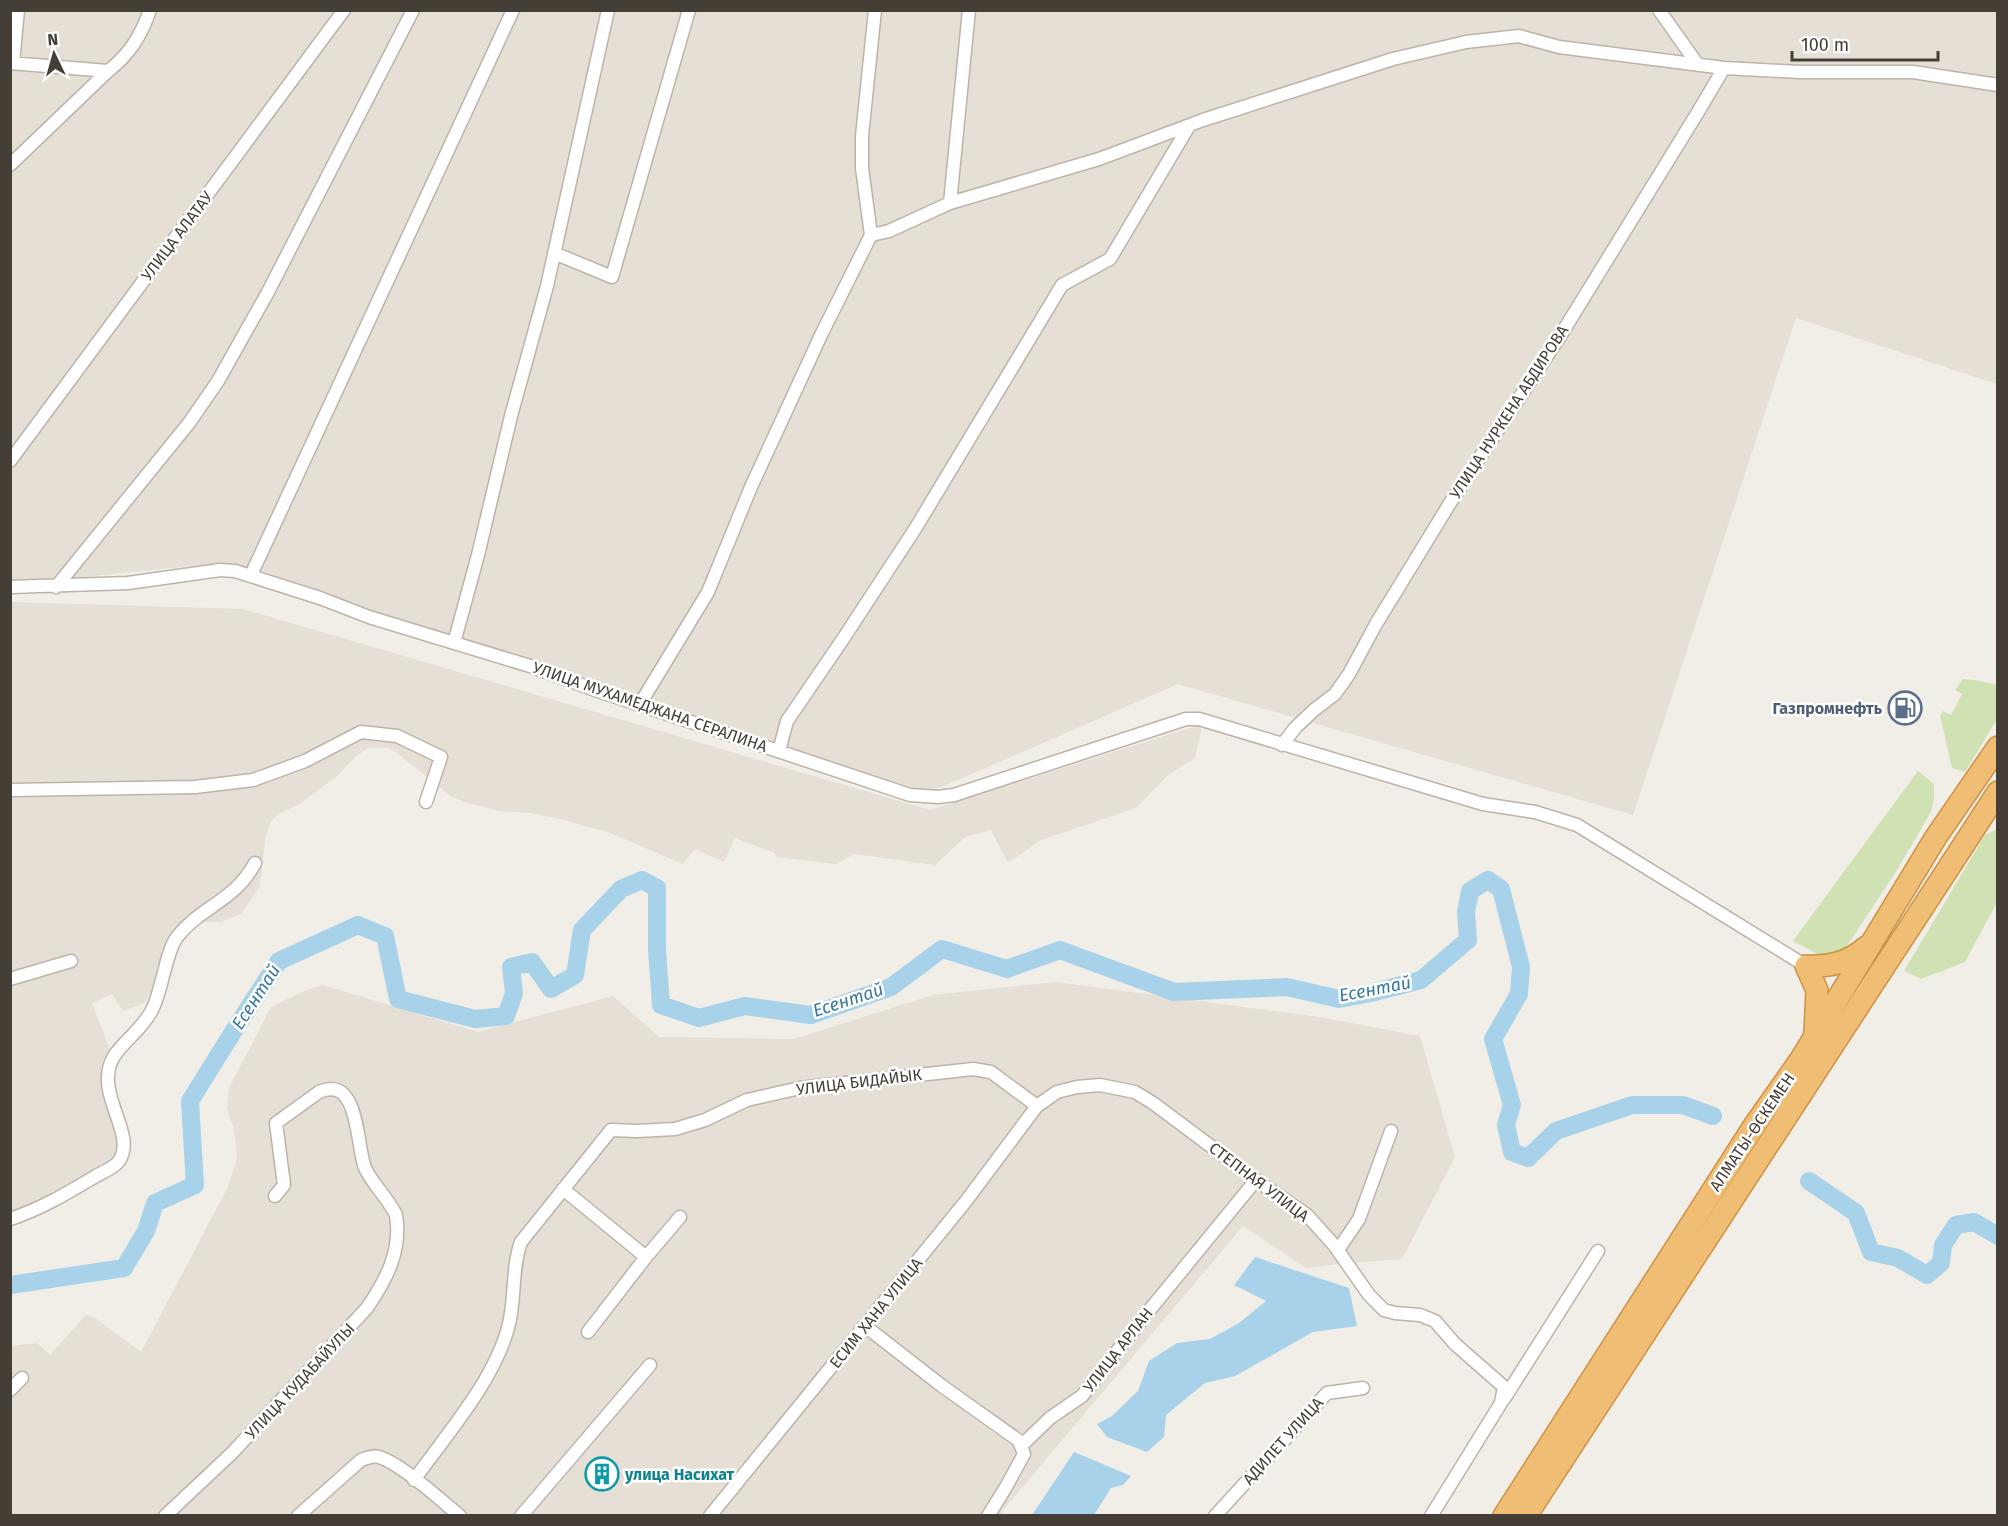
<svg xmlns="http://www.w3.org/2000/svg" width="2008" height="1526" font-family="'Fira Sans',sans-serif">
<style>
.residential{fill:#e5dfd5}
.green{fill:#d0e2b3}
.water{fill:#a8d2e9}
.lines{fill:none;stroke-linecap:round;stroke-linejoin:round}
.river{stroke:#a8d2e9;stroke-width:18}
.street-casing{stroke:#bcb4aa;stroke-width:15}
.highway-casing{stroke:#cd9245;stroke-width:24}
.street{stroke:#fff;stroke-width:12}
.highway{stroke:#efbe74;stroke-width:21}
.labels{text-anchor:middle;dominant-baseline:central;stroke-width:5;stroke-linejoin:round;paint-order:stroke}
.street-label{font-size:16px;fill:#443e36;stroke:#fff}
.service-label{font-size:16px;font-weight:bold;fill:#4e5e75;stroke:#fff;text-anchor:end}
.culture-label{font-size:16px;font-weight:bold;fill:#0d838f;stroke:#fff;text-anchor:start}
.water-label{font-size:18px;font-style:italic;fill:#38799e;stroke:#fff}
</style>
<rect width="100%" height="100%" fill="#f1ede7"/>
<path class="residential" d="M11,11H1997V384L1796,318L1633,815L1178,684L928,793L211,564L11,584Z
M11,602L243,609L930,810L1199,725L1201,730L1195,758L1168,775L1136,808L1041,840L1008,863L991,830L965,837L935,865L854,854L836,864L776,857L775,853L735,838L724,862L695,849L683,864L608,832L560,819L529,813L499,811L469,803L452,797L396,752L388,748H368L356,756L337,776L301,803L277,815L270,823L265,840L260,886L241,914L220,922H204L196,914L177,927L167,937L151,993L144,1003L123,1011L112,994L92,1003L110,1050L104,1059L101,1081L119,1139L121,1152L115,1160L11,1213Z
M1056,982L1319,1017L1420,1036L1455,1157L1402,1259L1338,1264L1306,1268L1243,1226L999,1515L11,1516V1346L37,1343L50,1355L86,1315L95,1318L141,1352L228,1187L237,1158L234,1129L227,1109L229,1088L271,1007L304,991L323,985L478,1032L613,996L659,1037L794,1039L933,995Z"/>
<path class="green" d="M1963,679L1975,680L1998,685L1997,719L1965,772L1952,768L1940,715L1943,711L1951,715L1962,694L1955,690Z
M1918,771L1934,784V798L1931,812L1897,870L1841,955L1823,957L1793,941Z
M1997,829V902L1965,962L1921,979L1904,971L1985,835Z"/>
<path class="water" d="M1255,1257L1349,1288L1357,1326L1313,1332L1235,1376L1205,1383L1166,1415L1164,1437L1147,1452L1107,1437L1097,1424L1112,1416L1138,1391L1149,1361L1177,1343L1210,1339L1239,1323L1266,1301L1234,1285Z
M1074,1452L1131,1476L1123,1485L1111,1488L1094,1515H1032Z"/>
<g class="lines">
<path class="river" d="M1809,1181L1856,1213L1871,1252L1898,1258L1927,1275L1941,1263L1943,1245L1956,1225L1974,1222L1998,1236
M10,1285L124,1268L146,1231L155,1203L195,1185L190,1101L233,1032L279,961L358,925L385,936L398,999L475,1019L506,1016L514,993L511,967L532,962L551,989L575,975L582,930L621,889L642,880L657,888V949L661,1005L699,1018L745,1006L811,1015L891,987L942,949L1007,969L1060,950L1174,992L1287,987L1339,999L1371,993L1421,980L1468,940L1466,912L1470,891L1488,880L1501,889L1521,967L1519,994L1493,1039L1512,1105L1506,1125L1512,1152L1528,1158L1556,1131L1632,1105H1683L1713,1116"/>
<defs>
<path id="street" d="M1659,10L1698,65
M10,63L108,71
M13,63L18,10
M10,165L108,71C129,55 141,36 150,10
M950,203L969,10
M871,235L862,168V136L875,10
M554,253L612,277L689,10
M10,461L344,10
M251,575L513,10
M10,587L128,583L220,570L235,571L320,598L369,617L530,666L598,691L910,795L938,797L954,795L1186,719H1199L1483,804L1535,812L1577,825L1806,966
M56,587L189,423L218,381L268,292L413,10
M454,643L478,555L511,416L547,286L608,10
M640,704L708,592L751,487L822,333L871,235L889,231L950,203L1099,159L1203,120L1393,59L1466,42L1519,36L1559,47L1724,68L1800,72H1913L1998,85
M1282,745L1295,728L1314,710L1335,694L1349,674L1376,624L1455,495L1562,333L1698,112L1724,68
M779,751L787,721L843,639L915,529L1062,285L1110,259L1189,126
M10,790L195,787L253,780L305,761L361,732L397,736L441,757L426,802
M10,979L71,961
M563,1189L646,1257L588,1332
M10,1219C41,1209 69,1192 96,1176C103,1172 114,1168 119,1161C138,1133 92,1093 114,1056C125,1040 143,1028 152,1010C162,991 166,951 177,937C200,907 235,901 255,863
M1338,1250L1359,1219L1391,1131
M646,1257L680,1217
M865,1326L942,1386L1018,1440L1021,1446
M10,1390L22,1378
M1504,1399L1598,1251
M414,1480C447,1434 493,1382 508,1328C516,1300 511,1270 521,1242L611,1130L637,1131L675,1129L705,1120L747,1100L800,1088L973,1069L991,1072L1037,1106
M165,1516L232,1453L367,1308C386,1280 402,1251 396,1215C388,1198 373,1185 365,1168C356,1146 360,1074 319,1092L276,1123L284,1185L275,1196
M298,1516L361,1460C367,1458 373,1455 379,1457C400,1463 442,1501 460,1516
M521,1516L650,1365
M710,1516L966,1201L1037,1106L1057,1092L1077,1087L1100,1085L1135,1092L1153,1103L1256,1180L1307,1215L1334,1245L1369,1295L1384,1310L1395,1313L1420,1315L1435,1321L1455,1344L1504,1387L1501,1403L1431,1516
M988,1516L1006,1487L1024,1454L1021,1446L1050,1418L1082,1396L1148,1312L1256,1180
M1215,1516L1327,1393L1363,1388"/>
<path id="highway" d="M1806,966C1829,967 1848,963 1866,947
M1806,966L1817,990L1815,1032
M1504,1516L1754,1126L1801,1059L1936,837L1998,747
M1526,1516L1998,792"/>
</defs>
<use href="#street" class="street-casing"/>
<use href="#highway" class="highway-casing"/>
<use href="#street" class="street"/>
<use href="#highway" class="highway"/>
</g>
<defs>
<symbol id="fuel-ring" viewBox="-11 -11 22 22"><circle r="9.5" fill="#fff" stroke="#5c6f8a" stroke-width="1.5"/><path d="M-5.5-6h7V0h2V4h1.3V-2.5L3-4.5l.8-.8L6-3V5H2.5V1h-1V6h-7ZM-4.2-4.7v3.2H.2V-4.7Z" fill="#5c6f8a"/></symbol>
<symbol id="building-ring" viewBox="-11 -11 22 22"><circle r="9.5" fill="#fff" stroke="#0f9aa8" stroke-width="1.5"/><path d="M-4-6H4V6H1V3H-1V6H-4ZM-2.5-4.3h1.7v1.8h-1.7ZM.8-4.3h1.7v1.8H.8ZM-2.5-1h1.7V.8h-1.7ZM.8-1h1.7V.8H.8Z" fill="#0f9aa8"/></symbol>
</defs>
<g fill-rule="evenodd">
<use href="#fuel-ring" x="1886" y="689" width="38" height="38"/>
<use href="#building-ring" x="583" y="1455" width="38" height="38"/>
</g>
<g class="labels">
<g class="street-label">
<text transform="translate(177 236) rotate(-53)">УЛИЦА АЛАТАУ</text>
<text transform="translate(1509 412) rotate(-57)">УЛИЦА НУРКЕНА АБДИРОВА</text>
<text transform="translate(650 707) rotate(19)">УЛИЦА МУХАМЕДЖАНА СЕРАЛИНА</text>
<text transform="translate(859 1082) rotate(-7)">УЛИЦА БИДАЙЫК</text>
<text transform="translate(1752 1132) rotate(-56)">АЛМАТЫ-ӨСКЕМЕН</text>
<text transform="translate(1259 1182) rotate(37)">СТЕПНАЯ УЛИЦА</text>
<text transform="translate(876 1313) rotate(-51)">ЕСИМ ХАНА УЛИЦА</text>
<text transform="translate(1118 1350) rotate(-52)">УЛИЦА АРЛАН</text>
<text transform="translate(300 1381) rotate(-47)">УЛИЦА КУДАБАЙУЛЫ</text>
<text transform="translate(1283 1441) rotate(-48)">АДИЛЕТ УЛИЦА</text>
</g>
<g class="service-label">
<text x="1882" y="708">Газпромнефть</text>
</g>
<g class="culture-label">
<text x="625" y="1474">улица Насихат</text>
</g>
<g class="water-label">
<text transform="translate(1375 989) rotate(-11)">Есентай</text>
<text transform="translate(256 997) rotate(-57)">Есентай</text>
<text transform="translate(848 1000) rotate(-18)">Есентай</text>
</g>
</g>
<rect width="2008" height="1526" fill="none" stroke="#443e36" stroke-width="24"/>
<g transform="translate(54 54) rotate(355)" stroke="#ffffff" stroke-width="4.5" paint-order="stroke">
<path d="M0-4.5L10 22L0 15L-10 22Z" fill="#443e36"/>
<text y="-9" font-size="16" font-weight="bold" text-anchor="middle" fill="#443e36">N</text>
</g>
<path d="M1792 51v9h146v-9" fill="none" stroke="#443e36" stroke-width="3"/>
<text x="1801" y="51" font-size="18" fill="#443e36" stroke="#ffffff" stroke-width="4.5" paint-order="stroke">100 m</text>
</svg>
